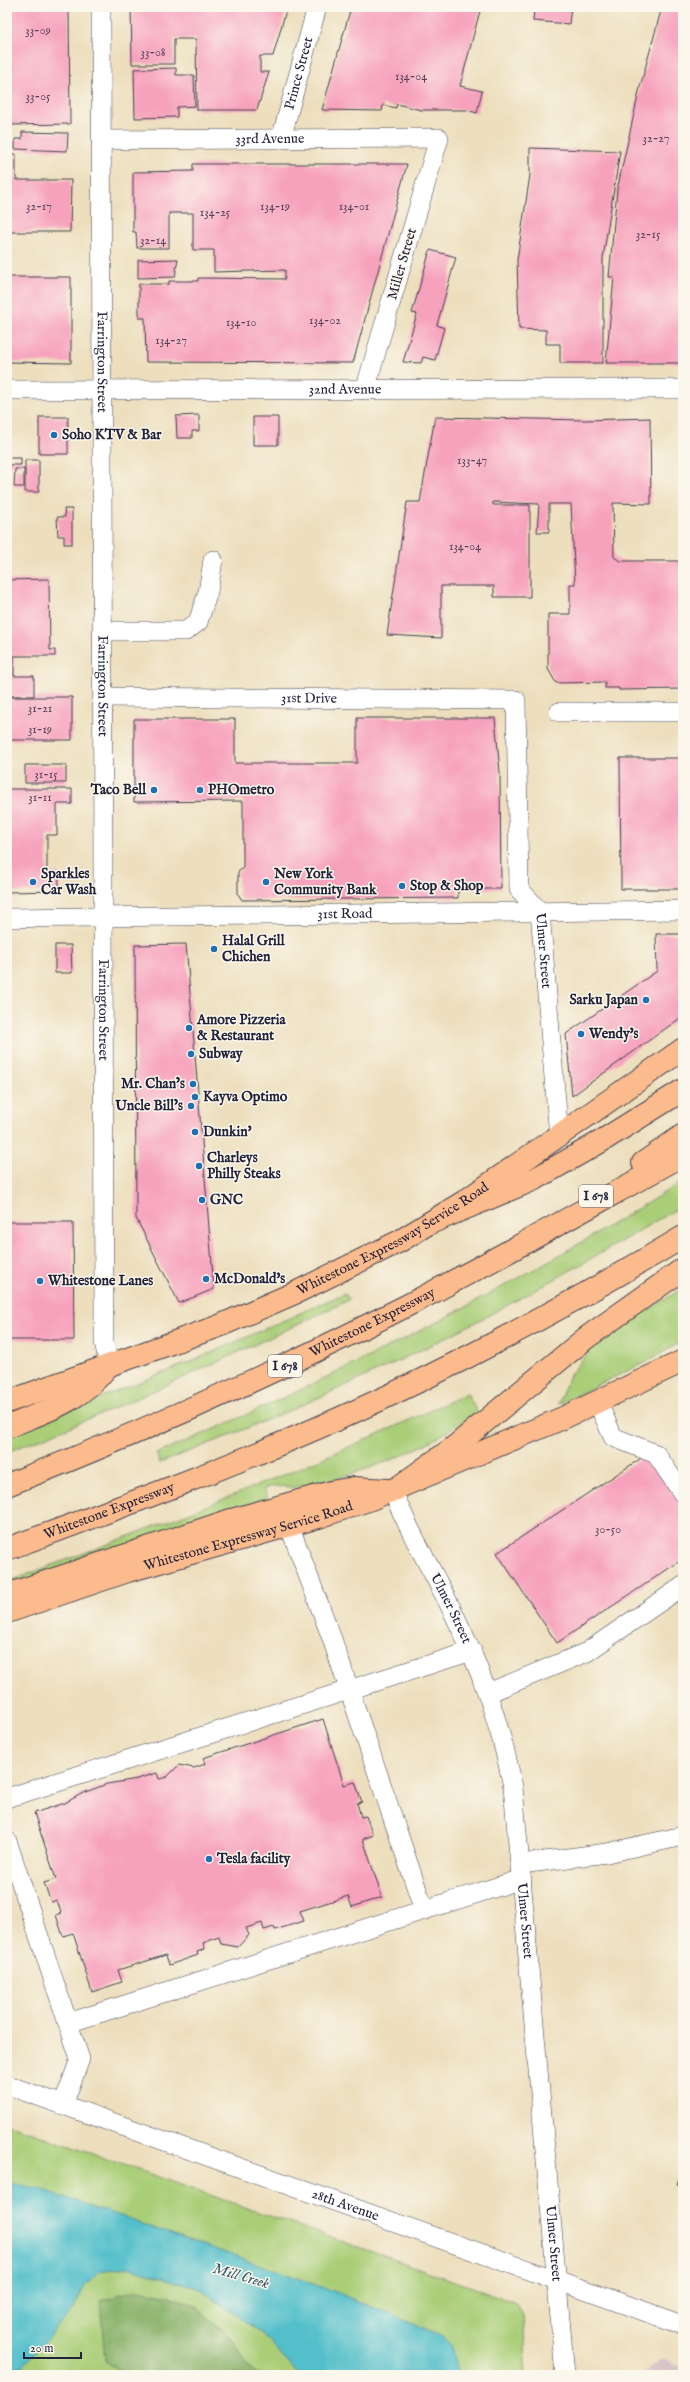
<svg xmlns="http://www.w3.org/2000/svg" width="690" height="2382" font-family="'IM FELL English',serif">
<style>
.industrial{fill:#d2bdc5}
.green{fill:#aace78;stroke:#66785a}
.forest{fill:#87b168;stroke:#546a52}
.water{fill:#52bfca;stroke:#3a7082}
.building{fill:#f7a2bd}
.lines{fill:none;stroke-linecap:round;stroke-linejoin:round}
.minor-casing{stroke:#403e4f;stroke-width:20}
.major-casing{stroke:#403e4f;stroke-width:24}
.highway-casing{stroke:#403e4f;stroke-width:24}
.minor{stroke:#fff;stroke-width:19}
.major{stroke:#fbbb8d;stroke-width:22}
.highway{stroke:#fbbb8d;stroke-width:22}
.poi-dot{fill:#1f6fb2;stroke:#fbf7ec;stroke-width:1.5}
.labels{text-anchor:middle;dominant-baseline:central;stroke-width:3;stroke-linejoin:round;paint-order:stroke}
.number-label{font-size:12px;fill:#57425c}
.shield{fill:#fbf7ec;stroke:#636270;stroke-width:1}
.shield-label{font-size:13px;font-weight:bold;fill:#22223b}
.street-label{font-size:14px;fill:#22223b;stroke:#fbf7ec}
.poi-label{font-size:14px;font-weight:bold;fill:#22223b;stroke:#fbf7ec;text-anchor:start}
.water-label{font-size:15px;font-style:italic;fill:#33596d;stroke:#fbf7ec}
</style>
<rect width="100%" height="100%" fill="#fbf7ec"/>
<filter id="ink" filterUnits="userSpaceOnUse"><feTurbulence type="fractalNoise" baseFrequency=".025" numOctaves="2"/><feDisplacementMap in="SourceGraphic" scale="8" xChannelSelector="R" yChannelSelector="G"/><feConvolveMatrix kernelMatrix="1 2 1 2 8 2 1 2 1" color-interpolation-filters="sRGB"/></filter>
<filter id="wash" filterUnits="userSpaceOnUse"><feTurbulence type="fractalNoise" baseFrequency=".012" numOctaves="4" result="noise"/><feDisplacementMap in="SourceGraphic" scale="16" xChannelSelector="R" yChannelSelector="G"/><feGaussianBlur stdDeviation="0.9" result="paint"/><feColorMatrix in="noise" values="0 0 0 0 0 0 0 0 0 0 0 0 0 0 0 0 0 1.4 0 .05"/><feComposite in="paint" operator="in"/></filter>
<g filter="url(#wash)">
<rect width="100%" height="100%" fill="#eddfbe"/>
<path class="industrial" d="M662,2359L683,2367V2375H643Z"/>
<path class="green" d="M683,1181V1205C597,1256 510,1306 421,1350C336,1392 248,1429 160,1463L156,1454C338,1378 515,1286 683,1181Z
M683,1288V1341L646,1362L558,1404L570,1375L594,1344Z
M345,1293L349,1300C236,1354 124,1407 7,1452V1435L195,1360Z
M467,1393L477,1412C419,1454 375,1468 306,1487C292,1489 276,1483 264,1489L268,1498L7,1589V1582C163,1524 317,1465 467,1393Z
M7,2124L515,2302L523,2315L527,2375H7Z"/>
<path class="forest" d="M138,2290L171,2296L197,2307L234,2341L245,2362L257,2375H130L105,2362L100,2301Z"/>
<path class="water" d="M15,2184L47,2191L321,2286L443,2336L452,2347L458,2371L456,2375H299L262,2334L200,2289L128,2267L99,2271L85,2285L73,2310L23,2366L7,2371V2194Z"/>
<g id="blocks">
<path class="building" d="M7,7H69L70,124L7,125Z
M131,7H287L273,56H260V72H269L257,110H197L196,39H174V64H132Z
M351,7H481L460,86L482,91L477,113L467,110H421L397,104L396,108L383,105L382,111L322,110Z
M507,7H571L569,24L533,21L534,10Z
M662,7H683V363H606L614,277H609L617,190L640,87Z
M176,68V75H194L195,106L177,107V117L135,118L134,69Z
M22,132L68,133L67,151L15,149V139H22Z
M530,148L620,151L603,258V363H560V344H546V330L519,329L517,260L530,175Z
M7,154H16V180H71L70,232H7Z
M193,164H407L353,363L146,362L145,318H139V284H169V281H198V278L285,279V270L214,272V250H193V213H169V248H137L136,232H133V172L193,171Z
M430,250L456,257L437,325L444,328L435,360L423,357L421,363L403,362L417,314L412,313Z
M178,259L175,277L138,278V260Z
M7,277H71V363L7,362Z
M199,415V431H192V438H177L176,416Z
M39,417H68V454H39Z
M253,417H278V445H253Z
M435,417L585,420L650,418L651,504L613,503L614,557L620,561H683V689L619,690V688H605V682L556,683L548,669V614H570V584H575L571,504H549V532H537L539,504L493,502V505H530V597H494V586H441V638L387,635L407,502H420Z
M7,458H21V465H7Z
M25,460H39V492H25Z
M15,469H24V487H14Z
M64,509H72V544H64V536H58L57,517H65Z
M49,579L50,650H55V656H14V676H34V696H7V580Z
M7,697H72V740H7Z
M357,718H495L500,772L501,889H458V898L242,900L238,894V872L243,868V801L134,802V719H235V763H357Z
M620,758H683V889H621Z
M25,765H66V783H25Z
M7,789H72V804H57V835H47V873H59V891L7,892Z
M656,934H683V1016L572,1096L566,1034L657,971Z
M186,944L214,1289L179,1303L136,1218L135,945Z
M55,945H71L72,973H55Z
M7,1222H73L74,1340H7Z
M649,1453L683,1505V1559L557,1643L497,1553Z
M323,1719L344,1785L355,1782L362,1802L357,1803L361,1817L366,1816L373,1835L363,1839L382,1897L352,1907L348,1896L300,1911L304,1921L275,1930L274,1927L264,1930L262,1923L246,1928L249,1935L238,1947L221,1944L219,1937L203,1943L205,1949L197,1952L198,1955L169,1965L166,1955L118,1970L122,1982L92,1992L73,1933L63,1936L56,1915L61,1913L57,1900L51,1902L44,1883L56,1879L34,1813L65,1803L83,1793L107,1784L137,1779L157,1773L159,1779L167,1777L179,1765L194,1768L205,1764L203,1758Z
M683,2168V2188L677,2185Z"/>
</g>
</g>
<g filter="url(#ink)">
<use href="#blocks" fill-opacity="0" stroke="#403e4f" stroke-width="1"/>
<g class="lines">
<defs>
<g id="minor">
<path id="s1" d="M101,7L104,1342L109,1365"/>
<path id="s2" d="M281,139L317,7"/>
<path id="s3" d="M101,140L439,138L365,390"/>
<path id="s4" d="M7,390L683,389"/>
<path d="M103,631H186L198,622L208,592L213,560"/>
<path id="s5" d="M103,697L516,700L519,889L540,912L559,1137"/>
<path d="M559,712H683"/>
<path id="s6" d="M7,918L683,910"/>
<path d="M598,1403L613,1437L656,1454L683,1494"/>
<path id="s7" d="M393,1491C409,1534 434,1572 454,1614C481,1669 501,1727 513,1787L565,2375"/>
<path d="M289,1525L331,1636L424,1910"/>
<path d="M488,1693L587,1652L683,1586"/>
<path d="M7,1798L472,1651"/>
<path d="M7,1841L80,2059L63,2105"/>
<path d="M521,1864L607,1853L683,1836"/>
<path d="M68,2023L522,1879"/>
<path id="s8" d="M7,2085L683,2325"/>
</g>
<g id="major">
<path id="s9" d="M7,1402L219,1326L297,1292L400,1241L465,1201L683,1049"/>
<path d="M7,1427C46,1411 80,1402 107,1367"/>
<path d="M7,1595L231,1520L331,1492L354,1488L388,1490"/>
<path id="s10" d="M7,1612L128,1571L319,1517L371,1499L563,1418L683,1361"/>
</g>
<g id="highway">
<path d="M643,1163L683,1135"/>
<path d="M430,1223L535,1179L600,1142L683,1090"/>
<path id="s11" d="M7,1485C146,1431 281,1370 414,1302C505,1255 594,1204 683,1155"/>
<path d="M393,1491L453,1448L586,1338L683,1269"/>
<path id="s12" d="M7,1549C118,1508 230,1467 338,1419C457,1366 571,1304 683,1237"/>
</g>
</defs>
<use href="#minor" class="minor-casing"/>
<use href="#major" class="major-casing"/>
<use href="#highway" class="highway-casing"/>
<use href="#minor" class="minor"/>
<use href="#major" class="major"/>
<use href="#highway" class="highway"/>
</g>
</g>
<g class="poi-dot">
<circle cx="54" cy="435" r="4"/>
<circle cx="154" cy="790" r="4"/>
<circle cx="200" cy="790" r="4"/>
<circle cx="33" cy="882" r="4"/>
<circle cx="266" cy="882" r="4"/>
<circle cx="402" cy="886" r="4"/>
<circle cx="214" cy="949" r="4"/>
<circle cx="646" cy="1000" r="4"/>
<circle cx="189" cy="1028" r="4"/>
<circle cx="581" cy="1034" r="4"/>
<circle cx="191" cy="1054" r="4"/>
<circle cx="193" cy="1084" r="4"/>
<circle cx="195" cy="1097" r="4"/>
<circle cx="191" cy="1106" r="4"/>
<circle cx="195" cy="1132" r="4"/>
<circle cx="199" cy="1166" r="4"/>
<circle cx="202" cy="1200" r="4"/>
<circle cx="206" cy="1279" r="4"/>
<circle cx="40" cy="1281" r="4"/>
<circle cx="209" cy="1859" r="4"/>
</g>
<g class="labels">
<g class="number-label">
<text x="38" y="30">33-09</text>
<text x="153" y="52">33-08</text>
<text x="411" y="76">134-04</text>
<text x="38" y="96">33-05</text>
<text x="656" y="138">32-27</text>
<text x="39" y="206">32-17</text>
<text x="275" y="206">134-19</text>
<text x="354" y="206">134-01</text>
<text x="215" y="212">134-25</text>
<text x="648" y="234">32-15</text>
<text x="153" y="240">32-14</text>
<text x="325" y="320">134-02</text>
<text x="241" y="322">134-10</text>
<text x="171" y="340">134-27</text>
<text x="472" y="460">133-47</text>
<text x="465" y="546">134-04</text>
<text x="40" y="708">31-21</text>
<text x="40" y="729">31-19</text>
<text x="46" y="774">31-15</text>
<text x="40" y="797">31-11</text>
<text x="608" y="1529">30-50</text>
</g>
<g class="shield">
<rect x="579" y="1185" width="34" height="22" rx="3"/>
<rect x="268" y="1355" width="34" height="22" rx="3"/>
</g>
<g class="shield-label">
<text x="596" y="1196">I 678</text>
<text x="285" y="1366">I 678</text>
</g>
<g class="street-label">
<text stroke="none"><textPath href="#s2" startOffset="68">Prince Street</textPath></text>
<text stroke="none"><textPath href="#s3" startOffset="169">33rd Avenue</textPath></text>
<text transform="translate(402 264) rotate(-74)">Miller Street</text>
<text stroke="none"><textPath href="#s1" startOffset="355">Farrington Street</textPath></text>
<text stroke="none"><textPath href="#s4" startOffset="338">32nd Avenue</textPath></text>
<text stroke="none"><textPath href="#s1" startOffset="679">Farrington Street</textPath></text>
<text stroke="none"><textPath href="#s5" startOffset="206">31st Drive</textPath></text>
<text stroke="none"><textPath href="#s6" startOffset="338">31st Road</textPath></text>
<text stroke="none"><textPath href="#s5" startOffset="672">Ulmer Street</textPath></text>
<text stroke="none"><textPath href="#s1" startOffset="1003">Farrington Street</textPath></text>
<text stroke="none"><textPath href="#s9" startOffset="420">Whitestone Expressway Service Road</textPath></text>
<text stroke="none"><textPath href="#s11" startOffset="400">Whitestone Expressway</textPath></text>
<text stroke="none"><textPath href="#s12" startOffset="109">Whitestone Expressway</textPath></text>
<text stroke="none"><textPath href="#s10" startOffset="253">Whitestone Expressway Service Road</textPath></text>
<text stroke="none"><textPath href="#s7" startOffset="131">Ulmer Street</textPath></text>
<text stroke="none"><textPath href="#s7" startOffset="455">Ulmer Street</textPath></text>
<text stroke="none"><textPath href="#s8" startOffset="359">28th Avenue</textPath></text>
<text stroke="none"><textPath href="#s7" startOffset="779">Ulmer Street</textPath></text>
</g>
<g class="poi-label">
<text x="62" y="435">Soho KTV &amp; Bar</text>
<text x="146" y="790" text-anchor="end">Taco Bell</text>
<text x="208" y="790">PHOmetro</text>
<text x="41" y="874">Sparkles<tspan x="41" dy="16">Car Wash</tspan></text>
<text x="274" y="874">New York<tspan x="274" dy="16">Community Bank</tspan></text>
<text x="410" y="886">Stop &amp; Shop</text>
<text x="222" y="941">Halal Grill<tspan x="222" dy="16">Chichen</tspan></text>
<text x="638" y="1000" text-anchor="end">Sarku Japan</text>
<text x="197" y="1020">Amore Pizzeria<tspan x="197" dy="16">&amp; Restaurant</tspan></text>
<text x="589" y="1034">Wendy's</text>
<text x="199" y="1054">Subway</text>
<text x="185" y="1084" text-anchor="end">Mr. Chan’s</text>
<text x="203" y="1097">Kayva Optimo</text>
<text x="183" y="1106" text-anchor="end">Uncle Bill’s</text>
<text x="203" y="1132">Dunkin'</text>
<text x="207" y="1158">Charleys<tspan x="207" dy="16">Philly Steaks</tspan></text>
<text x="210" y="1200">GNC</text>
<text x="214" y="1279">McDonald's</text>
<text x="48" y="1281">Whitestone Lanes</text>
<text x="217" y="1859">Tesla facility</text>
</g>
<g class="water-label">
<text transform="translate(241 2276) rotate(16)">Mill Creek</text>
</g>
</g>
<rect width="690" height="2382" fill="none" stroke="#fbf7ec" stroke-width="24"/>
<path d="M24 2352v6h57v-6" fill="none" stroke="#22223b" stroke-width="2"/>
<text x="30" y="2352" font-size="12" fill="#22223b" stroke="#fbf7ec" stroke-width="3" paint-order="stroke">20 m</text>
</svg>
